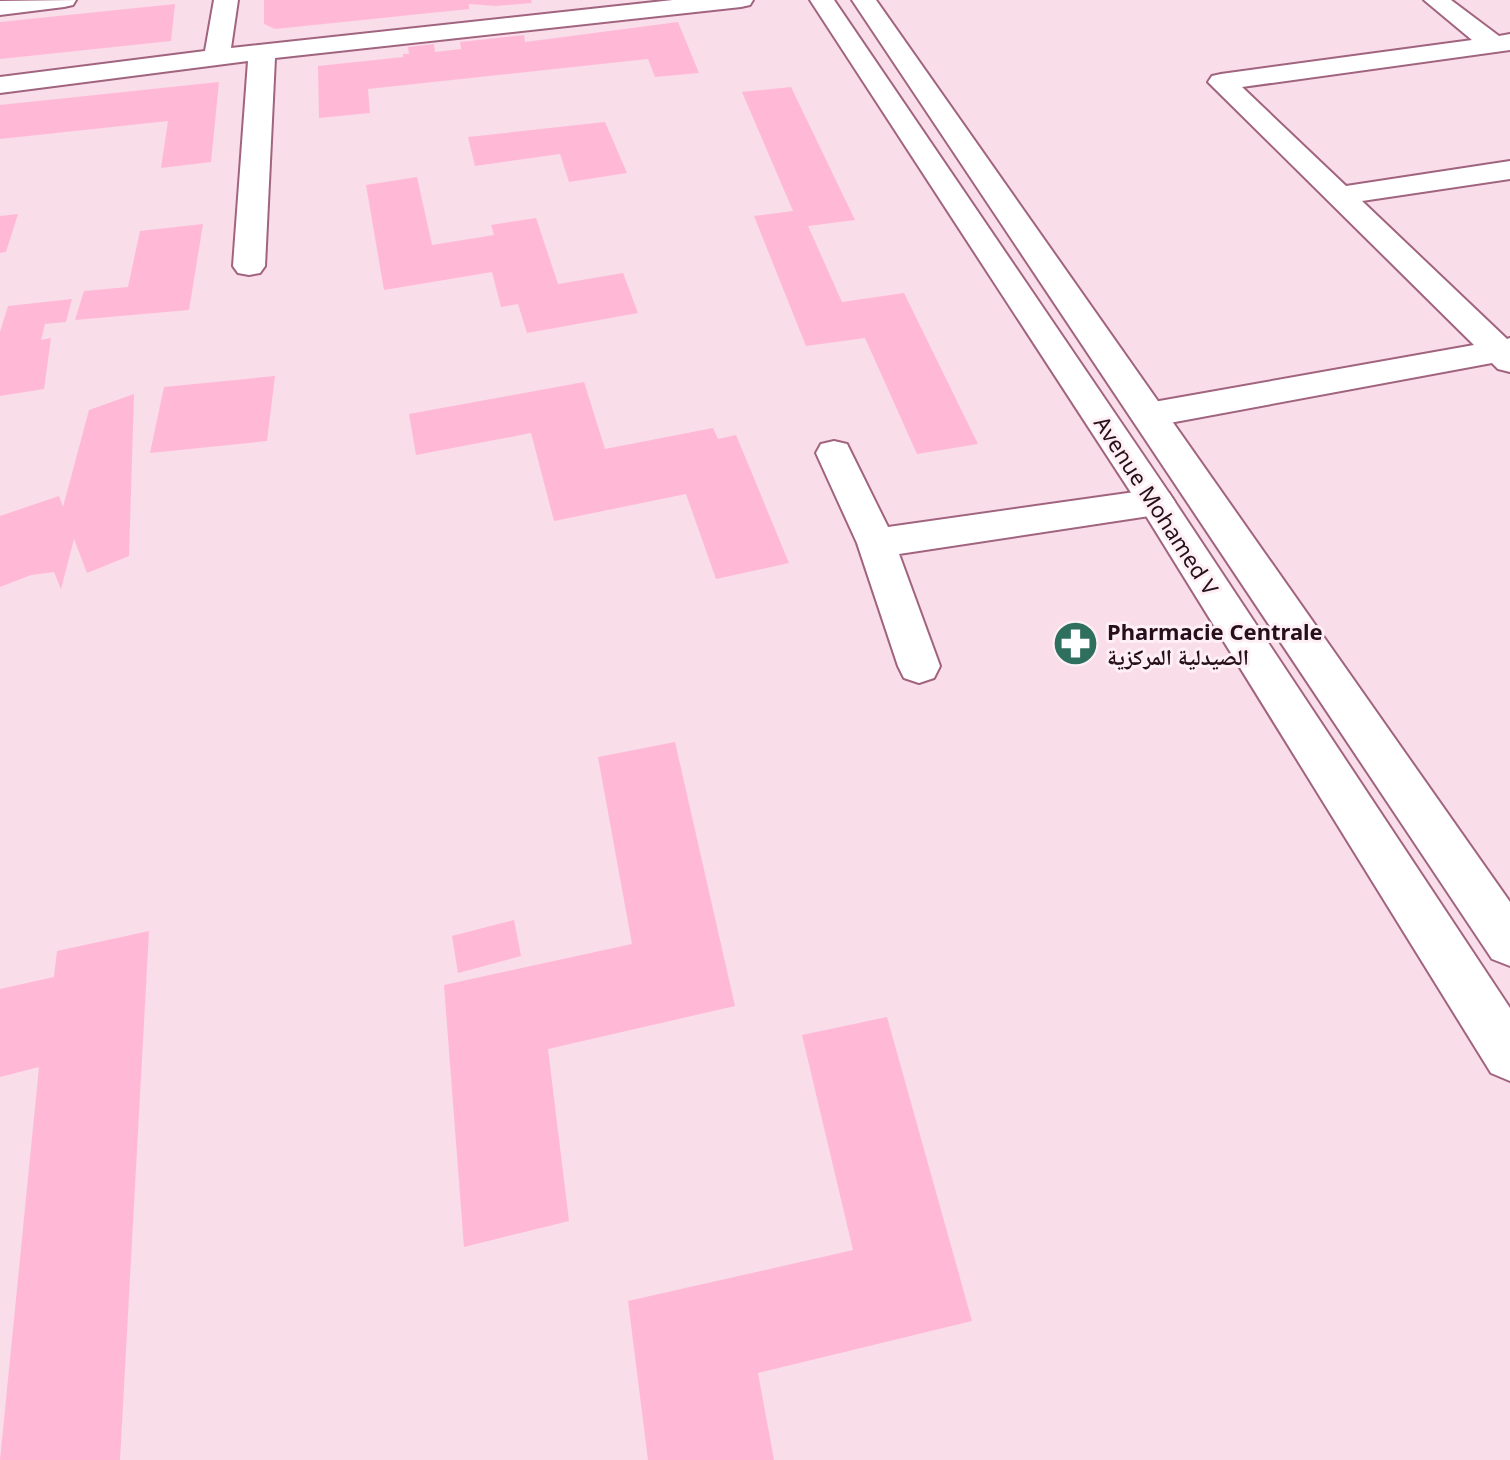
<svg xmlns="http://www.w3.org/2000/svg" width="1510" height="1460" font-family="'Noto Sans','Noto Naskh Arabic',sans-serif">
<style>
.building{fill:#ffb9d6}
.lines{fill:none;stroke-linecap:round;stroke-linejoin:round}
.minor-casing{stroke:#a1647f;stroke-width:4}
.tertiary-casing{stroke:#a1647f;stroke-width:4}
.minor{fill:#fff;fill-rule:evenodd}
.tertiary{fill:#fff;fill-rule:evenodd}
.labels{text-anchor:middle;dominant-baseline:central;stroke-width:6;stroke-linejoin:round;paint-order:stroke}
.street-label{font-size:22px;fill:#260f1a;stroke:#fdeff4}
.poi-label{font-size:22px;font-weight:bold;fill:#260f1a;stroke:#fdeff4;text-anchor:start}
</style>
<rect width="100%" height="100%" fill="#f9dde8"/>
<path class="building" d="M264,0H531L532,3L496,6L469,4V9L275,29L264,24Z
M175,4L171,41L0,59V22Z
M678,22L699,73L655,77L648,59L368,89L370,113L319,118L318,66L403,57V54H409L408,47L434,44L435,52L461,49L460,42L524,35L525,42Z
M219,82L211,162L161,168L168,121L0,139V105Z
M791,87L855,220L808,226L842,302L904,293L978,444L917,454L865,338L806,346L754,216L793,211L742,92Z
M605,122L627,173L569,182L560,154L475,166L468,137Z
M417,177L432,245L494,235L491,225L536,218L558,284L623,273L638,313L527,333L518,304L501,307L492,272L384,290L366,185Z
M18,214L6,252L0,253V216Z
M203,224L189,310L75,320L84,291L128,287L140,231Z
M72,299L66,322L45,324L41,340L51,338L44,389L0,396V332L8,306Z
M275,376L267,441L150,453L164,387Z
M584,382L605,449L713,428L718,439L736,435L789,563L716,579L686,494L554,521L531,433L416,455L409,414Z
M134,394L129,556L87,573L74,539L61,589L54,572L31,575L0,587V516L59,496L63,507L89,410Z
M675,742L735,1006L548,1049L569,1221L464,1247L444,985L632,944L598,757Z
M514,920L521,956L458,973L452,936Z
M149,931L120,1460H0L39,1067L0,1077V989L54,977L57,951Z
M887,1017L972,1321L758,1373L774,1460H648L628,1301L853,1250L802,1035Z"/>
<g class="lines">
<defs>
<path id="minor" d="M76,0L73,5L64,7L0,15V1Z
M214,0H238L231,48L673,0H753L750,5L741,7L275,58L265,266L260,273L249,275L238,273L233,266L248,61L0,93V77L205,51Z
M1424,0H1451L1499,36L1510,34V50L1242,87L1346,186L1510,161V179L1362,201L1507,339L1510,338V372L1498,369L1492,363L1148,427L1135,423L1130,415L1135,407L1148,403L1474,345L1208,82L1212,76L1221,74L1472,40Z
M834,441L847,444L888,527L1156,489L1169,493L1175,502L1169,511L1156,515L899,554L940,666L934,678L919,683L904,678L898,666L857,543L816,453L821,444Z"/>
<path id="tertiary" d="M810,0H834L1169,493L1510,1008V1081L1491,1073L1143,511Z
M852,0H876L1510,902V966L1492,959Z"/>
</defs>
<use href="#minor" class="minor-casing"/>
<use href="#tertiary" class="tertiary-casing"/>
<use href="#minor" class="minor"/>
<use href="#tertiary" class="tertiary"/>
</g>
<defs>
<symbol id="pharmacy-disc" viewBox="-11 -11 22 22"><circle r="9.5" fill="#2f6f5d" stroke="#fdeff4"/><path d="M-2-6h4v4h4v4h-4v4h-4v-4h-4v-4h4Z" fill="#fff"/></symbol>
</defs>
<g fill-rule="evenodd">
<use href="#pharmacy-disc" x="1050" y="618" width="51" height="51"/>
</g>
<g class="labels">
<g class="street-label">
<text transform="translate(1157 505) rotate(57)">Avenue Mohamed V</text>
</g>
<g class="poi-label">
<text x="1107" y="631">Pharmacie Centrale<tspan x="1107" dy="25">الصيدلية المركزية</tspan></text>
</g>
</g>
</svg>
